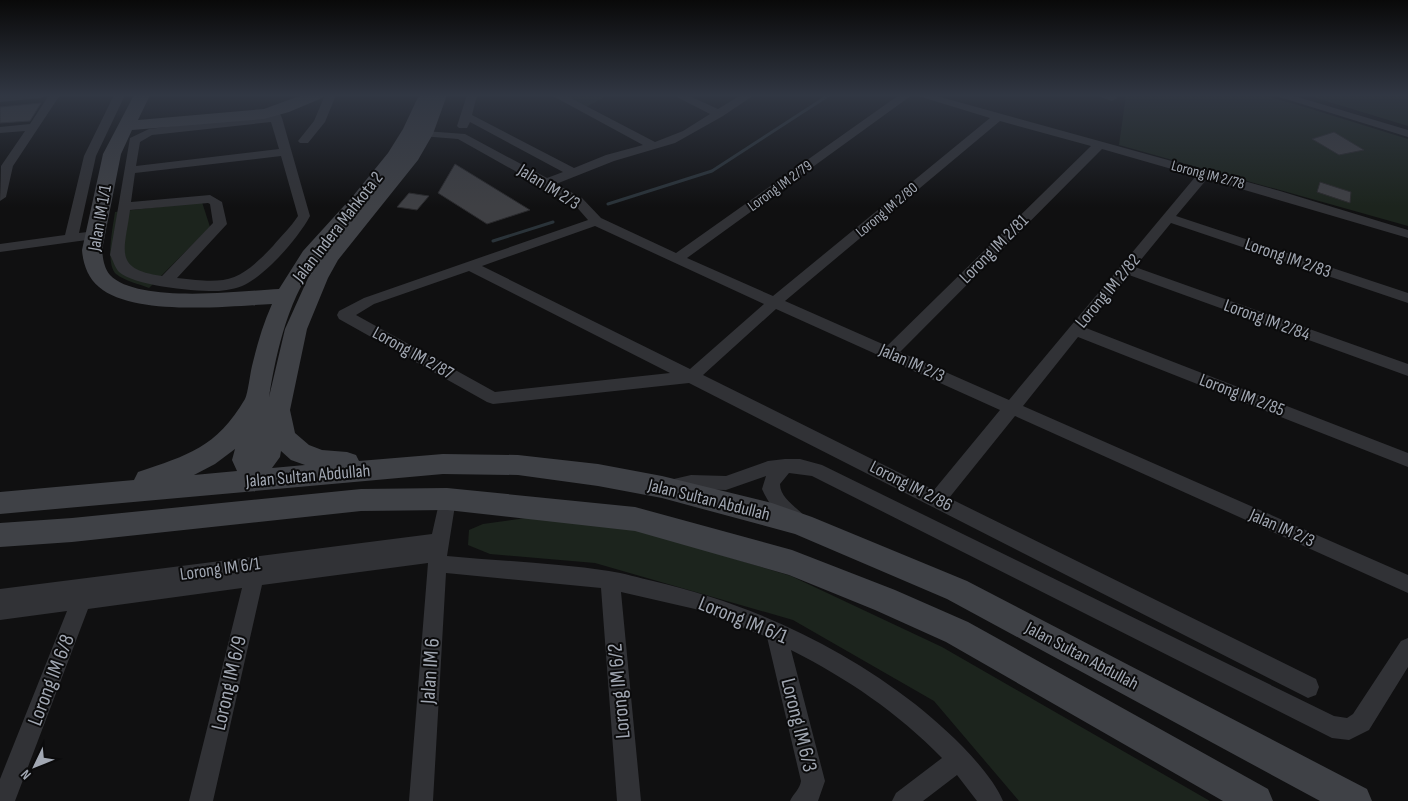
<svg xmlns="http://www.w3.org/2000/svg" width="1408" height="801" font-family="'Sofia Sans Condensed',sans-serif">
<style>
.green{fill:#1c241d}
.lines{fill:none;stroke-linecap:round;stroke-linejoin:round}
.stream{stroke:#2a3339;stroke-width:3}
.building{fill:#3f4044;stroke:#2a2a2d}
.street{fill:#313236;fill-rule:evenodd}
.secondary{fill:#3f4146;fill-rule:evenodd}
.labels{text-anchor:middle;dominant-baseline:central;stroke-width:4;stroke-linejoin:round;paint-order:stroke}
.far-street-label{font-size:15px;fill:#a1a7b2;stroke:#0b0b0c}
.street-label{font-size:18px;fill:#a1a7b2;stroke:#0b0b0c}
.near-street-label{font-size:21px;fill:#a1a7b2;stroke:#0b0b0c}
</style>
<rect width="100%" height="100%" fill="#101011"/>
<path class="green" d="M563,95H608L586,107Z
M1126,95H1260L1295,104L1408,139V226L1119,145Z
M1312,95H1408V126L1313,97Z
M202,202L210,227L149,288C139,284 125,281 116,274C105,264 113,226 115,212Z
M533,517L635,529L791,576L942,647L1210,801H1019L934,701L793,620L595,563L490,554L468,545L469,530L483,524Z"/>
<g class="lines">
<path class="stream" d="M608,204L712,171L829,95
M493,241L553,222"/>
</g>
<path class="building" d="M41,103L30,121L0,123V107Z
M1334,132L1364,150L1339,155L1312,139Z
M455,164L530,210L487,224L438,193Z
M1320,182L1351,192L1350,203L1317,192Z
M409,193L429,196L417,210L397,207Z"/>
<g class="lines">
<path class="street" d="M46,95L41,98L0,102V96Z
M49,95H60L13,166L6,197L0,201L1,166L25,131L0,133V127L30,124Z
M114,95H125L96,156L79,233L96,231L103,235L101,238L0,252V244L65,235L84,156Z
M325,95H336L325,122L308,143H300L298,141L314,121Z
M467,95H477L472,115L574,168L606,155L643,145L551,95H565L655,142L683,131L710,114L673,95H687L718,109L741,95H754L723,116L675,143L614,161L556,184L582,198L601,218L676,253L899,95H912L687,258L773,296L990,118L915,95H933L1280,191L1408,230V238L1207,179L1176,216L1408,293V303L1171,223L1135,267L1408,364V376L1129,275L1086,328L1408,453V467L1078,337L1023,406L1408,575V593L1015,416L949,498L1316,679L1319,687L1316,695L1308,698L689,383L493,404L487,402L339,319L337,315L339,311L364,298L588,220L574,204L458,139L421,136L419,134L421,132L425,131L465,134L547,178L563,172L470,122L467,128H459L457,126ZM1000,121L1091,146L887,346L785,301ZM1102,149L1196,176L1009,400L900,352ZM595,226L764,304L690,369L482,266ZM469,271L670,373L495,392L356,315L374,304ZM776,309L1000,410L934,490L703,375Z
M1095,95H1114L1117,98L1112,101Z
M1273,95H1291L1408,130V137Z
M274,109L278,110L282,118L310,216C299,237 269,271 248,283C240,288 229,290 219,291C198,292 134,286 119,272C115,268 113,260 110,255L130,138L149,129L269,115L268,112ZM271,122L279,149L136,166L140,142L152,135ZM281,156L298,216C291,227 281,236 273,246C238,283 227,284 177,278L227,224L222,202L210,195L131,202L135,173ZM208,203L210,204L213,223L162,276C112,269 125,250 130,210Z
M785,459H800L822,465L1334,716L1347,718L1353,714L1401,641L1408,638V667L1369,730L1349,740L1332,738L812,476L789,473L780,484C780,501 804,510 810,524L808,530C790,536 768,503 762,489L766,476L726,490L691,489L667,494L661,492L658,487L661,482L691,475L726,476L768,461Z
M447,491L453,494L456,499L447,556C501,561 556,563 609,571C624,573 639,578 653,581C748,603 838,644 915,704C943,726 989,768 1003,801H977L957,775L923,801H892L896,793L942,758C897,712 848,679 791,650L825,781L818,801H790C793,794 800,789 801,781L767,637L695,609L621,592L641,801H617L601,588L446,573L433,801H409L428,563L262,585L213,801H189L242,588L88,609L15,801H0V779L67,611L0,620V589L432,534L441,494Z"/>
<path class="secondary" d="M134,95H150L138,120L264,109L302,95H324L322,98L289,112L264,119L132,130L121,154L102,250C103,259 104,268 110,275C138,304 240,291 279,289L303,251L353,196L388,153L403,129L419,95H447L433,134L418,160L338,260L328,278L307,329L290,410L295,433L309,445L322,450L347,452L356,455L359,461L443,454L518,455L598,464L662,476L772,503L812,517L967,581L1367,789L1372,801H1320L947,599L795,534L662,498L598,486L518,475L443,474L0,514V492L134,480L138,472C188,455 216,448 245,399C248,393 250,374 252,366C257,345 263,324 272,304C229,306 134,317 99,287C88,278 83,264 82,250L103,154ZM321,256L308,278L285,329L269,397C277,348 289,295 321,256ZM235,449L232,460L237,471L194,475L215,464ZM281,451L291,460L305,465L272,468L280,457Z
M447,488L635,507L792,550L895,590L968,622L1268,789L1273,801H1223L946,642L875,610L789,575L635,531L447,510L361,511L72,542L0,547V523L72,518L361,489Z"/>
</g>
<linearGradient id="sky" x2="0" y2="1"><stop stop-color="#090909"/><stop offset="0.46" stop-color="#313743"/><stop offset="1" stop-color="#313743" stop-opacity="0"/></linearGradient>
<rect width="1408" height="207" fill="url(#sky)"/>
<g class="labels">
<g class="far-street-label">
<text transform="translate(1208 175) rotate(15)">Lorong IM 2/78</text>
<text transform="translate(780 186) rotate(-36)">Lorong IM 2/79</text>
<text transform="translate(887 210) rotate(-40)">Lorong IM 2/80</text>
</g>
<g class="street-label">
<text transform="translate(549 187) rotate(32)">Jalan IM 2/3</text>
<text transform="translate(100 218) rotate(-80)">Jalan IM 1/1</text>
<text transform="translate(338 227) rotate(-52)">Jalan Indera Mahkota 2</text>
<text transform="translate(994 249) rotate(-45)">Lorong IM 2/81</text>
<text transform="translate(1288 258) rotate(19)">Lorong IM 2/83</text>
<text transform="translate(1108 291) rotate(-50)">Lorong IM 2/82</text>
<text transform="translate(1267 320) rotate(20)">Lorong IM 2/84</text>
<text transform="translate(413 353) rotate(29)">Lorong IM 2/87</text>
<text transform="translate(912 363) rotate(24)">Jalan IM 2/3</text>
<text transform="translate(1242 395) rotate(21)">Lorong IM 2/85</text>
<text transform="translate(308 476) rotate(-5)">Jalan Sultan Abdullah</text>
<text transform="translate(911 486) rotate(27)">Lorong IM 2/86</text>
<text transform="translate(709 500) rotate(14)">Jalan Sultan Abdullah</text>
<text transform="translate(1282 528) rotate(24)">Jalan IM 2/3</text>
<text transform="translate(220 569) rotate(-8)">Lorong IM 6/1</text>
<text transform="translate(1082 656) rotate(28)">Jalan Sultan Abdullah</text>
</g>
<g class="near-street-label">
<text transform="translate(743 620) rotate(22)">Lorong IM 6/1</text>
<text transform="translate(430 671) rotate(-86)">Jalan IM 6</text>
<text transform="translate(51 680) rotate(-69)">Lorong IM 6/8</text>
<text transform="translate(229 683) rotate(-77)">Lorong IM 6/9</text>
<text transform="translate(619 691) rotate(-95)">Lorong IM 6/2</text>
<text transform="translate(799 725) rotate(76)">Lorong IM 6/3</text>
</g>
</g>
<g transform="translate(35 766) rotate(227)" stroke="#0b0b0c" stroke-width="4" paint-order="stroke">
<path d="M0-4L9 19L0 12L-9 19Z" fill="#a1a7b2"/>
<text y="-8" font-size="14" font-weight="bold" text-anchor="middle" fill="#a1a7b2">N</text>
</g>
</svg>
